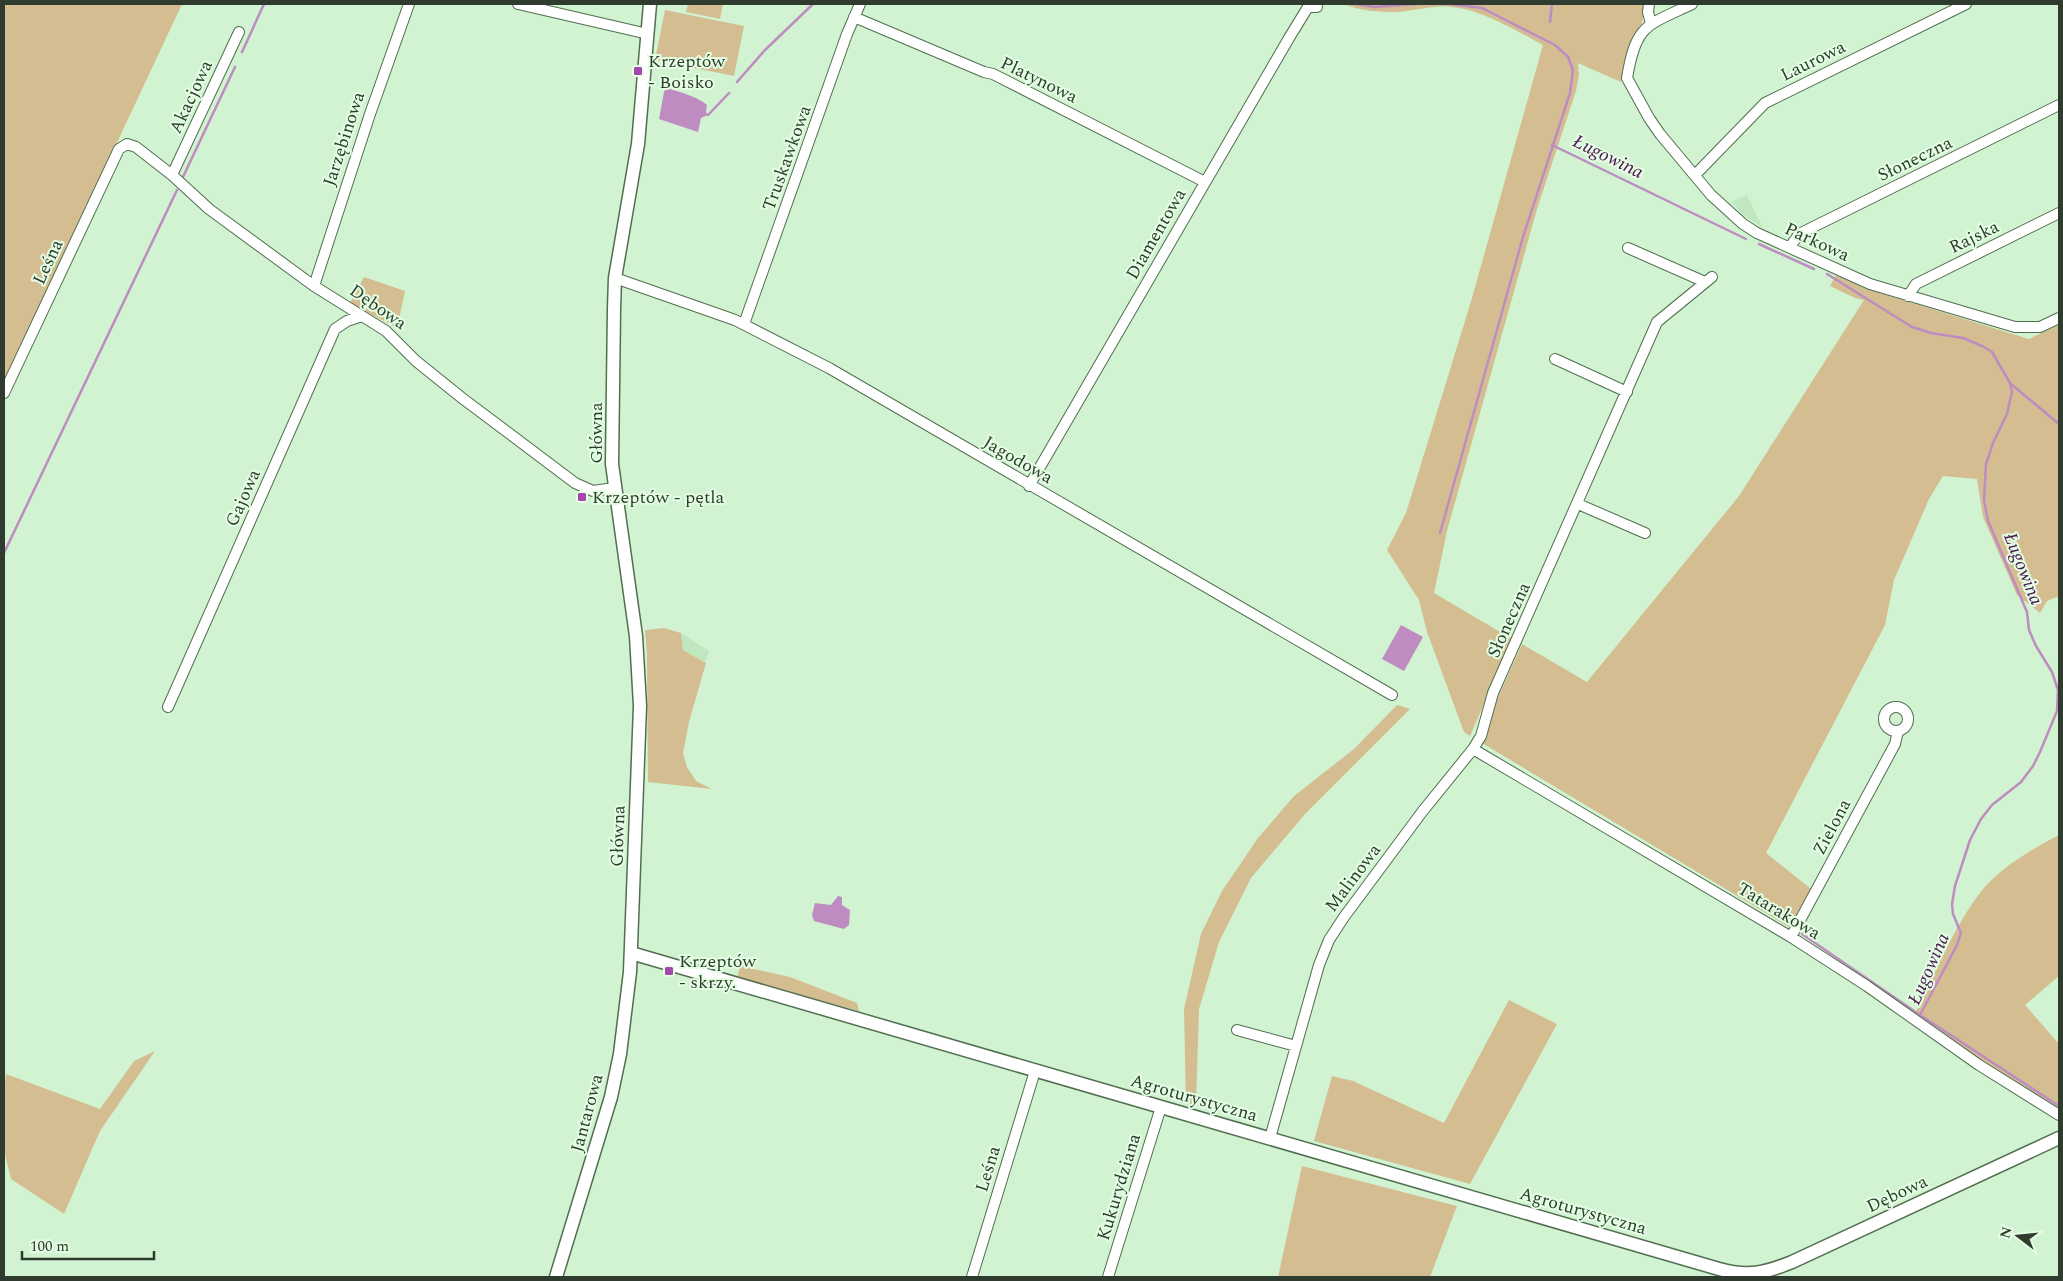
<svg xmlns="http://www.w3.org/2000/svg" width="2063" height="1281" font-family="Spectral,serif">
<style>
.built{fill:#c1e7c1}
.green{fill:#d4be91}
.water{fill:#be8cc1}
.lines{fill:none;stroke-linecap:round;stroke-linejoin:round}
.stream{stroke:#be8cc1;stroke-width:2.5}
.minor-casing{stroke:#516e50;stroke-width:12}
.tertiary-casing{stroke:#516e50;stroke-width:15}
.minor{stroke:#fff;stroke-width:10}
.tertiary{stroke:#fff;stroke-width:12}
.poi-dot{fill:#a545ad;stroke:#e3fee3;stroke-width:2}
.labels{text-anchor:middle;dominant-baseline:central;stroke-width:4;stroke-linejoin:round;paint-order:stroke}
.poi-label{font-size:18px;fill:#2e3b2e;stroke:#e3fee3;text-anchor:start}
.street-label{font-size:18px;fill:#2e3b2e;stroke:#e3fee3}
.water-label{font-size:19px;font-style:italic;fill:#4f1254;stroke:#e3fee3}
</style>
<rect width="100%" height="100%" fill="#d1f3d1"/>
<path class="built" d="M1747,195L1763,228L1741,213L1731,202Z
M681,633L709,651L705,662L683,650Z"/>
<path class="green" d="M4,4H182L4,384Z
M688,4H723L720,19L686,12Z
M1344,4H1647L1641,26L1625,60L1621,82L1578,63L1579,75L1576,91L1537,209L1447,531L1434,593L1512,639L1470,736L1464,732L1427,632L1419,600L1387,550L1406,513L1472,298L1543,45C1517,31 1481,9 1451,7C1432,5 1415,11 1397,12C1380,12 1359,11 1344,4Z
M665,10L744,26L734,76L655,60Z
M1836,275L1867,289L2029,339L2059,325V596L2047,601L2040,613L2017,595L1983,517L1977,479L1943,476L1929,499L1894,580L1885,625L1766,853L1811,889L1789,927L1482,743L1491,713L1522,644L1587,682L1739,496L1864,300L1855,298L1830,286Z
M364,277L405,291L397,328L350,303Z
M664,628L681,633L683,650L706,663L689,722L683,753L687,767L696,781L712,789L648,782L647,653L645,630Z
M1397,705L1410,709L1305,814L1251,878L1219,942L1199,1009L1196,1106L1186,1104L1184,1009L1201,934L1222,891L1258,838L1294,796L1354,749Z
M2059,835V976L2025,1005L2059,1044V1111L1976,1059L1914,1016C1935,974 1955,923 1984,888C2003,866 2034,848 2059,835Z
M740,966L790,977L857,1003L859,1011L737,978Z
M1509,1000L1557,1024L1470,1184L1314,1141L1332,1076L1353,1081L1444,1123Z
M155,1051L100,1131L64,1214L11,1179L4,1150V1092L6,1074L100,1109L134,1061Z
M1302,1166L1457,1206L1430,1277H1278Z"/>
<path class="water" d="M666,88C680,92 696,96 707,105L706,112L708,115L701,118L698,132L659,119L664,92Z
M1401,625L1423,637L1404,671L1382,659Z
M838,896L842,897V905L850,910L849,925L844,929L814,921L812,915L815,903L831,905Z"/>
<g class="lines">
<path class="stream" d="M1356,4L1374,7L1418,4
M1550,22L1552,4
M242,52L264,4
M737,82L765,50L813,4
M708,115L729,93
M1552,145L1746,239
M182,179L235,67
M1759,244L1814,269
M1827,274L1912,327L1931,333L1963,338L1982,346L1992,352L2010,383L2012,392L2007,414L1993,443L1986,464L1984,500L1988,521L2027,612L2029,630L2036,646L2052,672L2058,690L2057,711L2040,752L2033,766L2021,782L1992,805L1981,819L1970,840L1955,886L1952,904L1953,914L1961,933L1957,945L1920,1015
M2011,384L2059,424
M1440,533L1523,237L1570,93L1573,70L1568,57L1555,45L1482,8L1451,4
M4,553L177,190
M1802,934L1920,1015L2059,1106"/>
<defs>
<path id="minor" d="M518,4L648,34
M1649,4L1648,12L1651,24
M1692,4C1646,26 1636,24 1627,78L1649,118L1660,134L1711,195L1743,224L1757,233L1870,284L2015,327H2040L2059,318
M854,17L984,72L993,74L1205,182
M172,175L239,32
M1695,175L1765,103L1966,4
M1790,247L1799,234L2059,105
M1628,248L1705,282
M615,278L735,320L829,368L1392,695
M314,286L370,114L409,4
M1908,296L1916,284L2059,213
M744,324L847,34L860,4
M1555,359L1627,392
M4,393L119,149L127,144L136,147L172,175L209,209L314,286L386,331L416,361L462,398L575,483L593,491L614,488
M1029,486L1289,38L1308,7H1317
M1578,504L1645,533
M168,707L335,329L347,321L362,316
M1884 719a12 12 0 1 1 24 0a12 12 0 1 1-24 0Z
M1473,749L1791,937L1867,986L1979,1065L2059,1115
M1791,937L1895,744L1898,731
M1237,1030L1296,1046
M1270,1138L1319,965L1329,940L1344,917L1422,812L1473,749L1481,736L1493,693L1657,322L1712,277
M972,1277L1035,1071
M1108,1277L1161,1107"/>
<path id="tertiary" d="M631,953L1719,1269C1748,1277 1765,1273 1792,1262L2059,1138
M556,1277L611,1097L620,1054L630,972L640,706L636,636L612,464L614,309L615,278L638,144L650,4"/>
</defs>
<use href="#minor" class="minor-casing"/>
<use href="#tertiary" class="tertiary-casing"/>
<use href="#minor" class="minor"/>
<use href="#tertiary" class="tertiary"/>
</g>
<g class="poi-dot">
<rect x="633" y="66" width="10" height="10" rx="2.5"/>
<rect x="577" y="492" width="10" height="10" rx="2.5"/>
<rect x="664" y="966" width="10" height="10" rx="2.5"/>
</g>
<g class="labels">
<g class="poi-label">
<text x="648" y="61">Krzeptów<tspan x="648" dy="21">- Boisko</tspan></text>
<text x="592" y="497">Krzeptów - pętla</text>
<text x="679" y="961">Krzeptów<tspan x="679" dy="21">- skrzy.</tspan></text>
</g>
<g class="street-label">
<text transform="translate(1813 61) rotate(-26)">Laurowa</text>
<text transform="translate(1039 80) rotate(26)">Platynowa</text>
<text transform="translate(191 97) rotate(-65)">Akacjowa</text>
<text transform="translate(344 139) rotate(-72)">Jarzębinowa</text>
<text transform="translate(787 158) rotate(-70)">Truskawkowa</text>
<text transform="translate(1915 159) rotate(-26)">Słoneczna</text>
<text transform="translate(1156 234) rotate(-60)">Diamentowa</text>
<text transform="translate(1974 237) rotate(-26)">Rajska</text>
<text transform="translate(1817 242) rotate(25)">Parkowa</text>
<text transform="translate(48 262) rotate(-65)">Leśna</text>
<text transform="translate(378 307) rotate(35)">Dębowa</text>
<text transform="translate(596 433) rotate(-90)">Główna</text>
<text transform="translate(1018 460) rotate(30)">Jagodowa</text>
<text transform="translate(243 498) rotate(-66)">Gajowa</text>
<text transform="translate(1509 620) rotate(-66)">Słoneczna</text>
<text transform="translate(1832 827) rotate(-62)">Zielona</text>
<text transform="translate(618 836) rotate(-88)">Główna</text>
<text transform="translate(1353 878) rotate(-53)">Malinowa</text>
<text transform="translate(1779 911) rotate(31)">Tatarakowa</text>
<text transform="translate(1194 1098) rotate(16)">Agroturystyczna</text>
<text transform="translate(587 1113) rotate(-75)">Jantarowa</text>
<text transform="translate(988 1169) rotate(-73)">Leśna</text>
<text transform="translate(1119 1187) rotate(-73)">Kukurydziana</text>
<text transform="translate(1897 1194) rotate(-25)">Dębowa</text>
<text transform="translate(1583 1211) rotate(16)">Agroturystyczna</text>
</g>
<g class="water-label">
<text transform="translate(1608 157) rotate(26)">Ługowina</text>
<text transform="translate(2023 569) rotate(68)">Ługowina</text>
<text transform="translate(1929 969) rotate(-66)">Ługowina</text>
</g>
</g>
<rect width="2063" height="1281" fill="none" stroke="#2e3b2e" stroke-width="10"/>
<g transform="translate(2018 1236) rotate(286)" stroke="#e3fee3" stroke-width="4" paint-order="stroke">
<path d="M0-4L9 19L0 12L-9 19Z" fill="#2e3b2e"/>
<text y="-8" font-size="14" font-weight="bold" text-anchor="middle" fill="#2e3b2e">N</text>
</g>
<path d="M22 1251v8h132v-8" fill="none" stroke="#2e3b2e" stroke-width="2.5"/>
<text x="30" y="1251" font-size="15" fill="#2e3b2e" stroke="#e3fee3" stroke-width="4" paint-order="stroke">100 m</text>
</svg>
